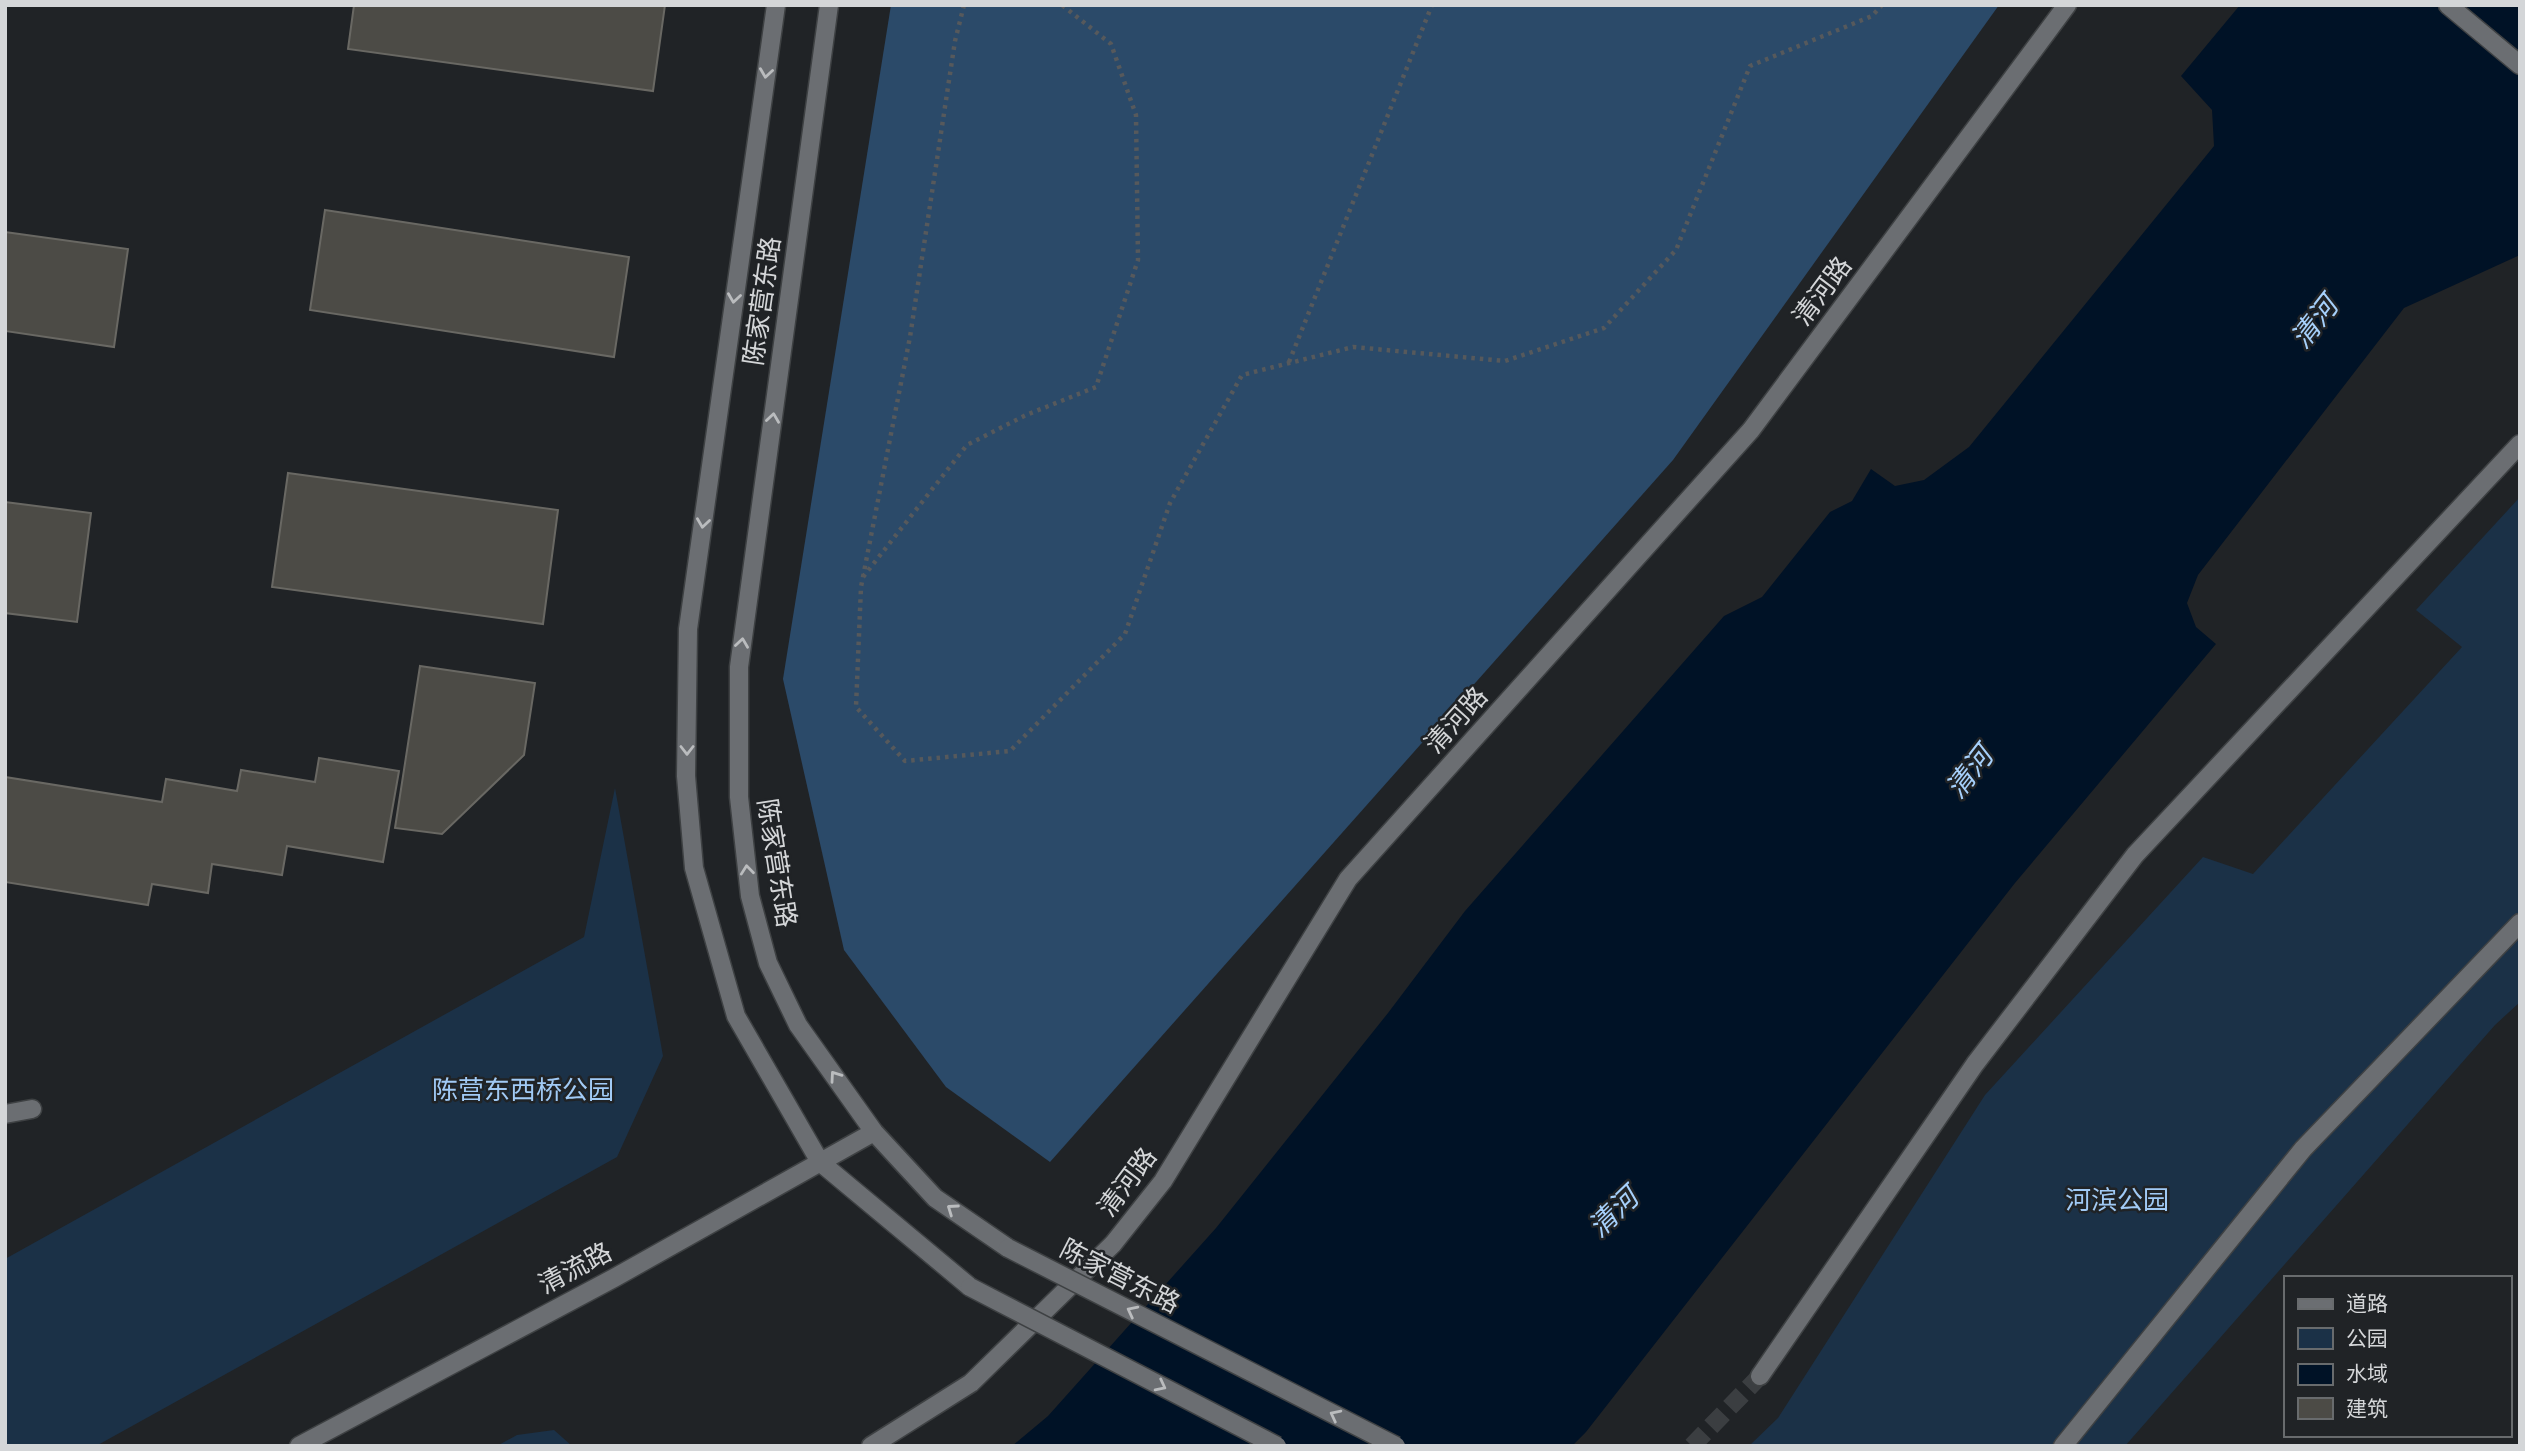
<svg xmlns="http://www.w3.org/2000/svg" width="2525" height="1451" font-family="'Space Grotesk','Noto Sans SC',sans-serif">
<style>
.green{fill:#1b3147}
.forest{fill:#2b4a69}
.water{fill:#001226}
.building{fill:#4c4b46;stroke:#696863;stroke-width:2}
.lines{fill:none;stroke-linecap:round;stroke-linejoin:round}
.minor-tunnel{stroke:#3b3e41;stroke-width:18;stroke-dasharray:18 9;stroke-linecap:butt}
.service-casing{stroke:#3e4143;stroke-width:21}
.minor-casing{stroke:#3e4143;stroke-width:21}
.tertiary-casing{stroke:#3e4143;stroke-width:21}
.path{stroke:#56595c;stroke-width:4.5;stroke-dasharray:3.5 5;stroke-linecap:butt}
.service{stroke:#6b6e72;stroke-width:18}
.minor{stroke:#6b6e72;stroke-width:18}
.tertiary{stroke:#6b6e72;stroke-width:18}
.tertiary-bridge-casing{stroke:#3e4143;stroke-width:21;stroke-linecap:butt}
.tertiary-bridge{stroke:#6b6e72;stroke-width:18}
.oneway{stroke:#babcbe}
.labels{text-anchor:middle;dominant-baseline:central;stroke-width:5;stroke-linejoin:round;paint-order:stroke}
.street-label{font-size:26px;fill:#d4d6d8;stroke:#202326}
.park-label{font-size:26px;fill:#a1caf5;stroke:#202326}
.water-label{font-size:28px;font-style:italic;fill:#a6d0fb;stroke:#202326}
</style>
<rect width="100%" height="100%" fill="#202326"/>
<path class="green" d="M2520,497V1002L2495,1025L2125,1446H1749L1778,1418L1985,1095L2203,857L2253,874L2462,647L2416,610Z
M615,788L663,1056L617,1157L96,1446H5V1259L584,937Z
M554,1430L572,1446H497L517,1435Z"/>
<path class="forest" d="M891,5H1999L1673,460L1050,1162L946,1087L844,950L783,679Z"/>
<path class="water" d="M2240,5H2520V255L2404,308L2198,575L2187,603L2196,627L2216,644L2015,883L1586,1432L1572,1446H1012L1048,1416L1216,1228L1388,1013L1465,911L1724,616L1762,597L1830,512L1852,501L1871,469L1895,486L1924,480L1969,447L2214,146L2212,110L2181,76Z"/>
<path class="building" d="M354,5H665L653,91L348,49Z
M325,210L629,257L614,357L310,310Z
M5,232L128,249L114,347L5,331Z
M288,473L558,510L543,624L272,587Z
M5,502L91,513L77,622L5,613Z
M420,666L535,683L524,755L442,834L395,828Z
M319,758L399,771L383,862L287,846L282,875L212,864L208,893L152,884L148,905L5,882V777L162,802L166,779L237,791L241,770L315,782Z"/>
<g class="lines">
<path class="minor-tunnel" d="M1692,1446L1760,1376"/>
<defs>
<path id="service" d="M5,1114L32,1109
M2063,1446L2303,1149L2520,923"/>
<path id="minor" d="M2448,5L2520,65
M1760,1376L1975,1064L2135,855L2520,444"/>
<path id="tertiary" d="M776,5L688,629L686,776L694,868L736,1016L820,1162L970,1287
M829,5L739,667V797L750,896L768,963L798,1025L874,1132L935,1198L1008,1248
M299,1446L614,1278L874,1132
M871,1446L971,1383L1113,1244L1163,1181L1348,879L1751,430L2067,5"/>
</defs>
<use href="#service" class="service-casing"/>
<use href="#minor" class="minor-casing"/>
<use href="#tertiary" class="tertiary-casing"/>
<path class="path" d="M964,5L955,41L910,337L861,587L856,707L905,761L1010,751L1125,634L1170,503L1242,375L1353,347L1505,361L1604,328L1676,250L1750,66L1872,16L1882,5
M1289,362L1432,5
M863,577L967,445L1026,415L1096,387L1138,260L1136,115L1111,44L1062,5"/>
<use href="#service" class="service"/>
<use href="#minor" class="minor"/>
<use href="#tertiary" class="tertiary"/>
<defs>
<path id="tertiary-bridge" d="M1008,1248L1396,1446
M970,1287L1277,1446"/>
</defs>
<use href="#tertiary-bridge" class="tertiary-bridge-casing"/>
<use href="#tertiary-bridge" class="tertiary-bridge"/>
</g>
<defs><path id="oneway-chevron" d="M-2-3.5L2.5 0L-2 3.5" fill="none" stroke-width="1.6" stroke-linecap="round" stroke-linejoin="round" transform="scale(1.75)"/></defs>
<g class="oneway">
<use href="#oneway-chevron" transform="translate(766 73) rotate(98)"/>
<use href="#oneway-chevron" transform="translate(734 298) rotate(98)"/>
<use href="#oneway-chevron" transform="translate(773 418) rotate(-82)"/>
<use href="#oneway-chevron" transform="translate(703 523) rotate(98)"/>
<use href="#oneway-chevron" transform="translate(742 643) rotate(-82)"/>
<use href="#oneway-chevron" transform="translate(687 750) rotate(90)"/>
<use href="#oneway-chevron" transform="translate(747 870) rotate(-96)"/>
<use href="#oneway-chevron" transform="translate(835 1076) rotate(-125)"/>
<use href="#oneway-chevron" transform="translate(952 1209) rotate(-145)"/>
<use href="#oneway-chevron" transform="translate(1132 1311) rotate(-153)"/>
<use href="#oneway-chevron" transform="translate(1161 1386) rotate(27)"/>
<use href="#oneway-chevron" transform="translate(1335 1415) rotate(-153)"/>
</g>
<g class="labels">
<g class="street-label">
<text transform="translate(1822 291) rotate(-53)">清河路</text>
<text transform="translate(762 301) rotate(-82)">陈家营东路</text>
<text transform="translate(1456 720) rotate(-48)">清河路</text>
<text transform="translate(777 863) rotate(81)">陈家营东路</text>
<text transform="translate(1127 1182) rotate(-53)">清河路</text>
<text transform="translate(575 1268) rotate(-28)">清流路</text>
<text transform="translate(1120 1276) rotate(27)">陈家营东路</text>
</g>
<g class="park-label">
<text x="523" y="1090">陈营东西桥公园</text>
<text x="2117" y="1200">河滨公园</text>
</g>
<g class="water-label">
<text transform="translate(2314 322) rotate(-52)">清河</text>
<text transform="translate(1969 772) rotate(-52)">清河</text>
<text transform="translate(1613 1212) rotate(-44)">清河</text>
</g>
</g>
<rect width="2525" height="1451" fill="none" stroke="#d4d6d8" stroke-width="14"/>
<rect x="2284" y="1276" width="228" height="161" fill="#202326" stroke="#686b6d" stroke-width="2"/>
<rect x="2298" y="1299" width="35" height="10" fill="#6b6e72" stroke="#686b6d" stroke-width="2"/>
<text x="2346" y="1311" font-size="21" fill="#d4d6d8">道路</text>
<rect x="2298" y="1328" width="35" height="21" fill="#1b3147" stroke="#686b6d" stroke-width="2"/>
<text x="2346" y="1346" font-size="21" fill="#d4d6d8">公园</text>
<rect x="2298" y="1364" width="35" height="21" fill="#001226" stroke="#686b6d" stroke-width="2"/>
<text x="2346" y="1381" font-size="21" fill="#d4d6d8">水域</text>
<rect x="2298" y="1398" width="35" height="21" fill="#4c4b46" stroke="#686b6d" stroke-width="2"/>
<text x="2346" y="1416" font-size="21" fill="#d4d6d8">建筑</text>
</svg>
